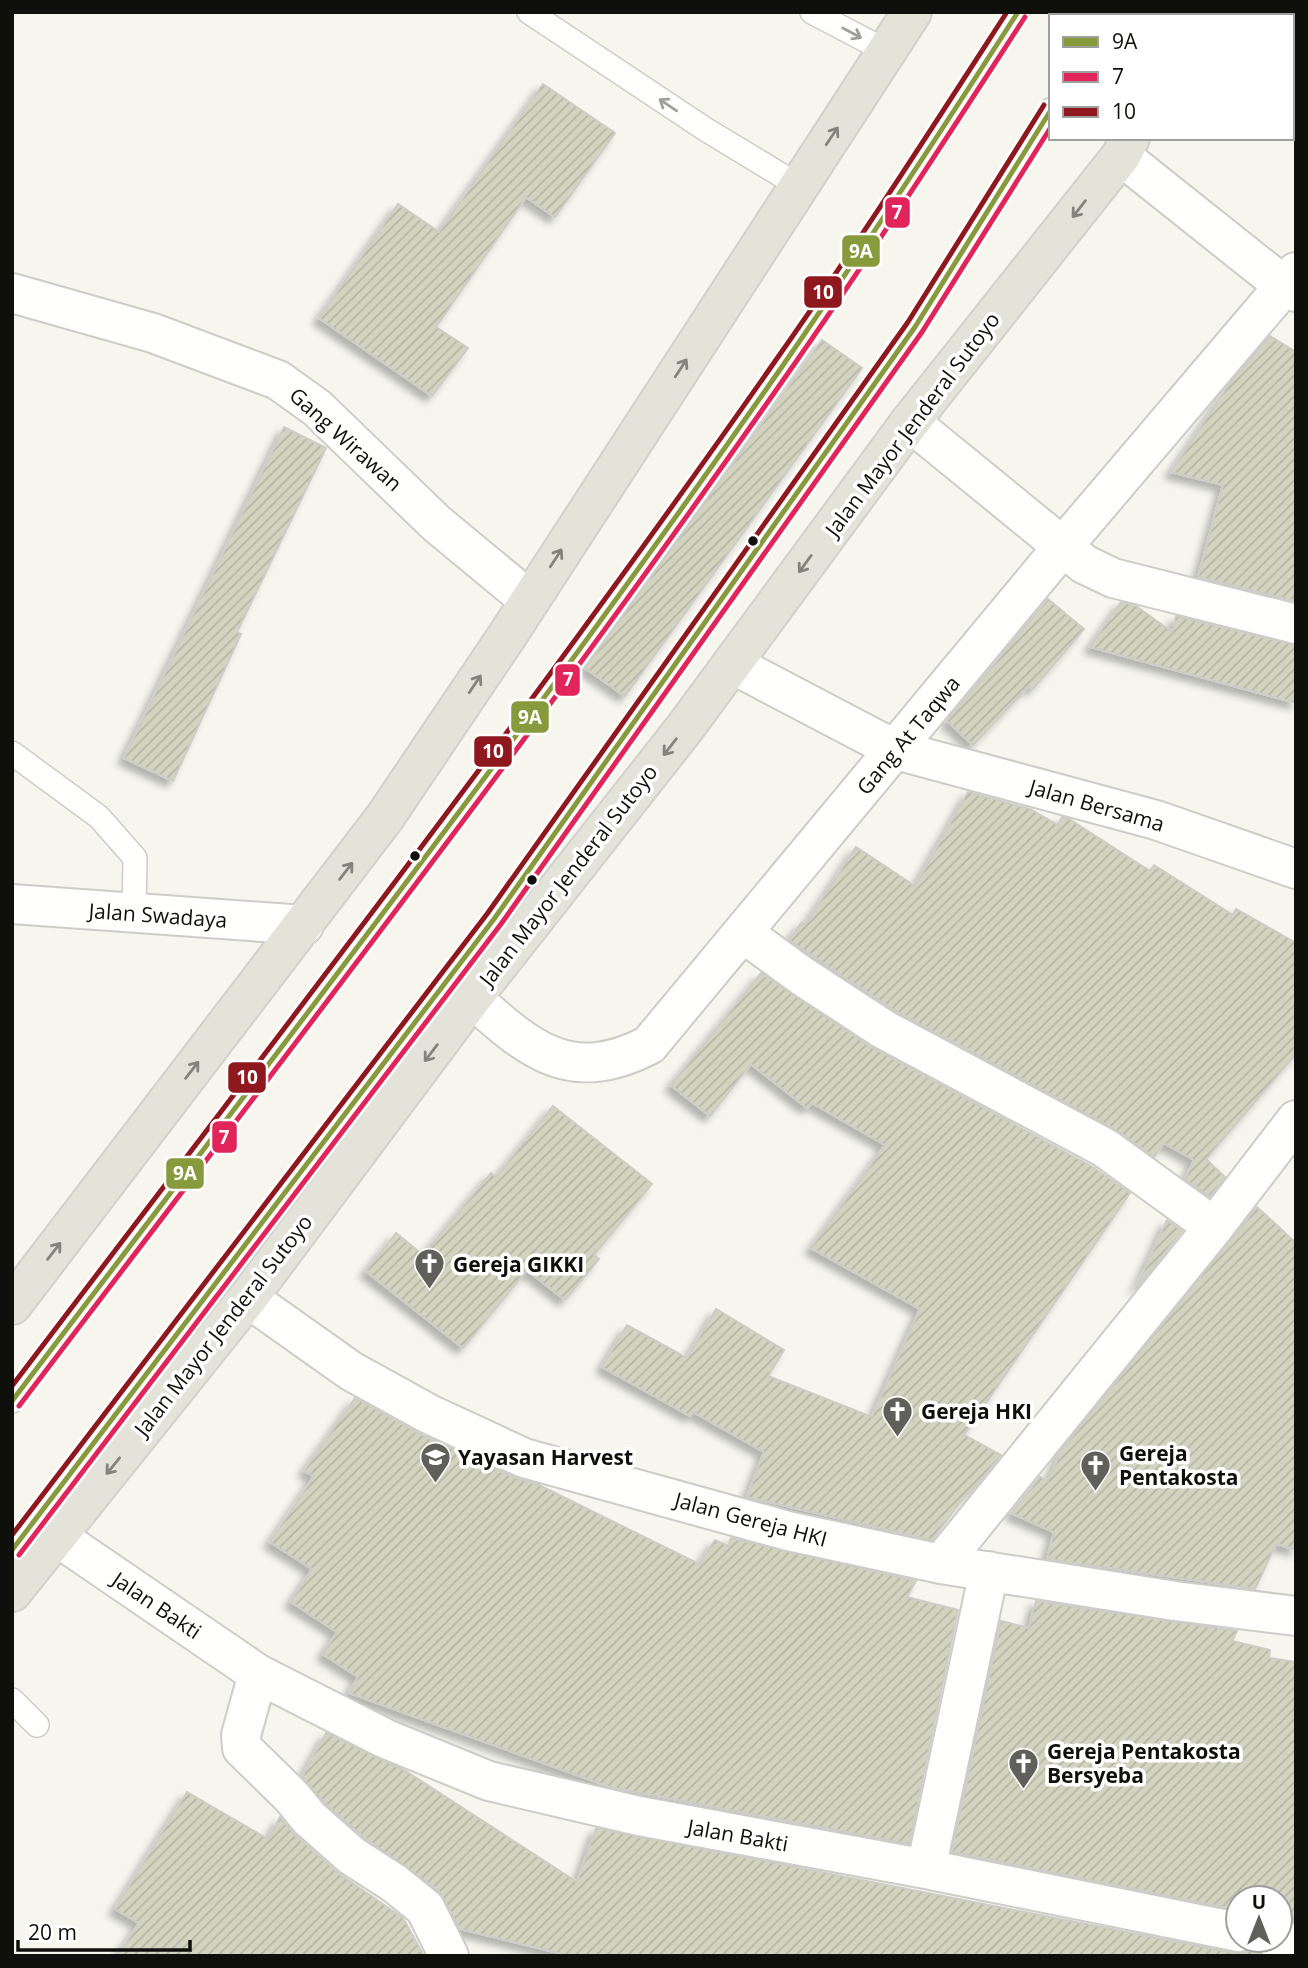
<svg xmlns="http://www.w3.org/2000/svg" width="1308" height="1968" font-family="'Open Sans',sans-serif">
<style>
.building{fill:url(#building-hatch);stroke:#cccdc7;stroke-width:2;filter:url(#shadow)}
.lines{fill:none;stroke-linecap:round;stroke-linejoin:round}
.service-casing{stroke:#cdcdc8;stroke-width:26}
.minor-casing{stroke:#cdcdc8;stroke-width:42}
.trunk-casing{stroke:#d1d1cd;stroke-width:42}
.service{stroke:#fefefd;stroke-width:23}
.minor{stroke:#fefefd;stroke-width:38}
.trunk{stroke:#e3e3d9;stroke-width:38}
.bus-1-casing{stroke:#fff;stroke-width:10}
.bus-2-casing{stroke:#fff;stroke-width:10}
.bus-3-casing{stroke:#fff;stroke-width:10}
.bus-1{stroke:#879b3c;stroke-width:5}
.bus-2{stroke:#e1245a;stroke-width:5}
.bus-3{stroke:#8e181e;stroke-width:5}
.oneway{stroke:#9e9f9c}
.oneway2{stroke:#84847c}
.bus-dot{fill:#0f100b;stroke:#fff;stroke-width:2.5}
.labels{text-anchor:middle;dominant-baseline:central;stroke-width:7;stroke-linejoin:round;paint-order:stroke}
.street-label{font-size:21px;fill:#0f100b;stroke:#fff}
.poi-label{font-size:21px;font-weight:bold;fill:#0f100b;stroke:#fff;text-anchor:start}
.line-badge{stroke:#fff;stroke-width:2.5}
.badge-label{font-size:19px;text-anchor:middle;font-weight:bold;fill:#fff}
</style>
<defs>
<pattern id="building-hatch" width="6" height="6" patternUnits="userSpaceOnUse" patternTransform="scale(1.75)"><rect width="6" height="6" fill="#d3d4c0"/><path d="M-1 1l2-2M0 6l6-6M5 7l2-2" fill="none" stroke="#b4b5a4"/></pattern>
<filter id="shadow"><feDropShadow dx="-6" dy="6" stdDeviation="3.5" flood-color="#0004"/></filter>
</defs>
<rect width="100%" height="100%" fill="#f6f6ef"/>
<path class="building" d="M543,84L615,133L555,217L526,197L436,327L468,348L432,396L319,318L398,204L439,232Z
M1270,336L1296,352V601L1198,577L1223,485L1171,472L1229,384Z
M822,340L862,368L625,696L585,668Z
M284,427L326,448L237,632L241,634L173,781L124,758Z
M1048,599L1084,629L1033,689L1029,686L973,745L947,721Z
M1121,602L1136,606L1172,632L1176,616L1296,645V703L1090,647Z
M968,792L1030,809L1058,825L1062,817L1069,819L1150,871L1154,865L1233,915L1236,909L1296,943V1054L1206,1159L1225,1177L1210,1197L1185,1179L1194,1160L1164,1143L1154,1157L1115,1129L894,1010L789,940L802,922L805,925L856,847L915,886Z
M761,973L871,1047L1093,1167L1130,1193L964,1435L1001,1455L969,1494L967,1493L932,1540L747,1497L764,1452L693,1412L690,1416L602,1367L627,1325L687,1358L716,1309L784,1350L768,1376L872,1417L920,1309L811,1248L885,1145L812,1103L807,1108L751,1064L710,1116L671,1085Z
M553,1106L652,1184L594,1255L599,1259L565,1300L527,1270L463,1348L366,1271L396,1233L423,1255L491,1173L496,1177Z
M1257,1207L1296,1243V1550L1276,1544L1255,1589L1047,1559L1054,1532L1011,1513L1040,1477L1048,1481L1062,1449Z
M1167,1220L1182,1231L1135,1290Z
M355,1398L420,1434L515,1478L537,1484L699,1564L715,1540L728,1546L731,1538L916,1581L907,1597L958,1610L909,1844L610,1787L349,1693L358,1677L323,1654L337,1632L291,1602L312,1569L270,1542L314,1476L304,1471Z
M1036,1601L1237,1631L1232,1641L1270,1650L1269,1658L1296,1662V1922L1280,1919V1898H1238V1910L952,1852L1001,1621L1029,1628Z
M326,1733L404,1770L577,1882L596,1828L1234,1953L1246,1952L1255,1945L1261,1956H571L460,1929L439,1891L365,1838L325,1803L302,1777Z
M187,1792L268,1839L280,1817L294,1834L338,1873L403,1918L424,1956H117L139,1923L115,1909Z"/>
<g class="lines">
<defs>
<path id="service" d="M529,12L705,129L799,186
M812,12L888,52
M1110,16L1112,12
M12,753L99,817L135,858L134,914
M12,1401C357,945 712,496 1018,12
M12,1550L494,919L915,327L1051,110
M12,1700L37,1725"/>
<path id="minor" d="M1121,156L1283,285L1296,292
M12,293L153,333L278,380L317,408L436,523L529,600
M910,422L1084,564L1113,578L1296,624
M732,664L896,750L1156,820L1296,869
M12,904L304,925
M743,933L802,976L883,1029L1105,1148L1214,1227
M472,998C529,1049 570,1086 649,1045L1075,532L1296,272
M248,1298L351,1371L429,1414L524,1458L788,1531L941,1564L1175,1601L1296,1616
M56,1536L258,1674L386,1739L489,1781L639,1816L926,1869L1238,1932
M941,1564L1214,1227L1296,1120
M258,1674L241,1735L242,1748L292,1797L309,1818L352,1856L394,1883L425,1908L449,1956
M926,1869L989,1571
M1276,1940L1296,1944"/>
<path id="trunk" d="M1197,16L1199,12
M1292,21L1296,18
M12,1305L385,817L507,636L912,12
M12,1592L248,1298L472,998L684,729L910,422L1121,156L1130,138"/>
</defs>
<use href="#service" class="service-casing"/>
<use href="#minor" class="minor-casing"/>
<use href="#trunk" class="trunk-casing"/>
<use href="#service" class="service"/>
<use href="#minor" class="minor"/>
<use href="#trunk" class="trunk"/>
<defs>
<path id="bus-1" d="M12,1401C271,1060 534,722 779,371C861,253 940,133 1018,12
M12,1550L494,919L915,327L1051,110"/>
<path id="bus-2" d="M19,1406C278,1065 541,727 786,376C869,258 947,137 1025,17
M19,1555L501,924L922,332L1051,127"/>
<path id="bus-3" d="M12,1386C268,1049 528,714 771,367C853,251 930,131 1007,12
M12,1535L487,914L908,322L1044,105"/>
</defs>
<use href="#bus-1" class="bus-1-casing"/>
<use href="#bus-2" class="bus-2-casing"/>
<use href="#bus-3" class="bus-3-casing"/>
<use href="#bus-1" class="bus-1"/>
<use href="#bus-2" class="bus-2"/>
<use href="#bus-3" class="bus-3"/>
</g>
<defs><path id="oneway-shaft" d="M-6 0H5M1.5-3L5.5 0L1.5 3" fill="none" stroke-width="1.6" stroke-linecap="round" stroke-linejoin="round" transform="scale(1.75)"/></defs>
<g class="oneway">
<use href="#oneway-shaft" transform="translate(852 33) rotate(28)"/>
<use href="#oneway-shaft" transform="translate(668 105) rotate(-146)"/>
</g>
<g class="oneway2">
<use href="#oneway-shaft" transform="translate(832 136) rotate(-56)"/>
<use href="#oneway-shaft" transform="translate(1079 209) rotate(128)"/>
<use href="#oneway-shaft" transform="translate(681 368) rotate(-57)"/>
<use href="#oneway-shaft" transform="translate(556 558) rotate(-57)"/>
<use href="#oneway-shaft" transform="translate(805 564) rotate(126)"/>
<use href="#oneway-shaft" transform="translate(475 684) rotate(-56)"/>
<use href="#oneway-shaft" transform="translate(670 747) rotate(128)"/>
<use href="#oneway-shaft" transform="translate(346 871) rotate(-52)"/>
<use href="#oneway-shaft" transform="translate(431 1053) rotate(127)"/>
<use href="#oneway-shaft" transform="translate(192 1070) rotate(-52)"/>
<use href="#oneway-shaft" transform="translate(54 1251) rotate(-52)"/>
<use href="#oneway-shaft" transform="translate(113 1466) rotate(129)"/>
</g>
<defs>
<symbol id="church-pin" viewBox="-11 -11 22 30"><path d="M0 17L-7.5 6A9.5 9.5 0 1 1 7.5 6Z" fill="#60605b" stroke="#fff"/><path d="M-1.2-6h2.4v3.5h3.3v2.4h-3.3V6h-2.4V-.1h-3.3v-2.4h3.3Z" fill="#fff"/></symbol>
<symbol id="school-pin" viewBox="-11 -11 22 30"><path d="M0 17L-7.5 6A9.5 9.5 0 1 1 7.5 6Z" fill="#60605b" stroke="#fff"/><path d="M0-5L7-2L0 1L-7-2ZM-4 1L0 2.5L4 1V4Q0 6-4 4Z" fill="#fff"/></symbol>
</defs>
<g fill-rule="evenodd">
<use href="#church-pin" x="412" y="1246" width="35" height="47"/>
<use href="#church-pin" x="880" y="1394" width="35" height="47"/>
<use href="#school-pin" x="418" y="1440" width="35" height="47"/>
<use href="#church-pin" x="1078" y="1448" width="35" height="47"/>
<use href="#church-pin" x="1006" y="1746" width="35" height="47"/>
</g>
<g class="bus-dot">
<circle cx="753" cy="541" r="6"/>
<circle cx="415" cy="856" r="6"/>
<circle cx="532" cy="880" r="6"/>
</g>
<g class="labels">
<g class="street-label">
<text transform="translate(912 424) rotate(-53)">Jalan Mayor Jenderal Sutoyo</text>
<text transform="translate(346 439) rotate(42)">Gang Wirawan</text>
<text transform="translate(908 735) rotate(-50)">Gang At Taqwa</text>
<text transform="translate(1097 805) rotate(16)">Jalan Bersama</text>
<text transform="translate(568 875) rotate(-52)">Jalan Mayor Jenderal Sutoyo</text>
<text transform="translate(158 915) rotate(4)">Jalan Swadaya</text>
<text transform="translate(223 1325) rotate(-52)">Jalan Mayor Jenderal Sutoyo</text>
<text transform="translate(751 1519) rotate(15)">Jalan Gereja HKI</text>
<text transform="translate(157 1605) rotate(34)">Jalan Bakti</text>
<text transform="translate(738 1835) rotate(10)">Jalan Bakti</text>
</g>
<g class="poi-label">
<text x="453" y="1264">Gereja GIKKI</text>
<text x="921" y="1411">Gereja HKI</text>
<text x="1119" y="1453">Gereja<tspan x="1119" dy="24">Pentakosta</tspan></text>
<text x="458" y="1457">Yayasan Harvest</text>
<text x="1047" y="1751">Gereja Pentakosta<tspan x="1047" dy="24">Bersyeba</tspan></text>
</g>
</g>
<g class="line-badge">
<rect x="884" y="196" width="27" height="33" rx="7" fill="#e1245a"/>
<rect x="841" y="234" width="40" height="34" rx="7" fill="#879b3c"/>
<rect x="803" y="275" width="40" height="34" rx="7" fill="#8e181e"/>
<rect x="554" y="663" width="27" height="34" rx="7" fill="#e1245a"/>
<rect x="510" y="700" width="40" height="34" rx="7" fill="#879b3c"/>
<rect x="473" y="735" width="40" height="33" rx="7" fill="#8e181e"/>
<rect x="227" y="1061" width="40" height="33" rx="7" fill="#8e181e"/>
<rect x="211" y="1120" width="27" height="34" rx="7" fill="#e1245a"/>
<rect x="165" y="1157" width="40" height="33" rx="7" fill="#879b3c"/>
</g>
<g class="badge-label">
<text x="897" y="219">7</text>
<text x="861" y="258">9A</text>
<text x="823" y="299">10</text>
<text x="568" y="686">7</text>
<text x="530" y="724">9A</text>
<text x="493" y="758">10</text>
<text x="247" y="1084">10</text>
<text x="224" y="1144">7</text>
<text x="185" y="1180">9A</text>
</g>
<rect width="1308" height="1968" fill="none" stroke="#0f100b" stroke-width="28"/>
<rect x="1049" y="14" width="245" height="126" fill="#ffffff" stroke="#9f9f9d" stroke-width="2"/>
<rect x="1063" y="37" width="35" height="10" fill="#879b3c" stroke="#9f9f9d" stroke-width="2"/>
<text x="1112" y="49" font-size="21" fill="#0f100b">9A</text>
<rect x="1063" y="72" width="35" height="10" fill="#e1245a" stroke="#9f9f9d" stroke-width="2"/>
<text x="1112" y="84" font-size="21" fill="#0f100b">7</text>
<rect x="1063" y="107" width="35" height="10" fill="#8e181e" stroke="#9f9f9d" stroke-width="2"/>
<text x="1112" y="119" font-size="21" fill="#0f100b">10</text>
<g transform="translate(1259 1919)"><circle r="33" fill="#ffffff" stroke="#9f9f9d" stroke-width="2"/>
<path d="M0-5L12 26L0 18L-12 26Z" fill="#60605b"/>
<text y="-10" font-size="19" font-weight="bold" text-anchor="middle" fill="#0f100b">U</text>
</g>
<path d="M18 1940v10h172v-10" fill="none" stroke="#0f100b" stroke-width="3.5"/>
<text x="28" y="1940" font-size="21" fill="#0f100b" stroke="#ffffff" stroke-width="5" paint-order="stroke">20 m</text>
</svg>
